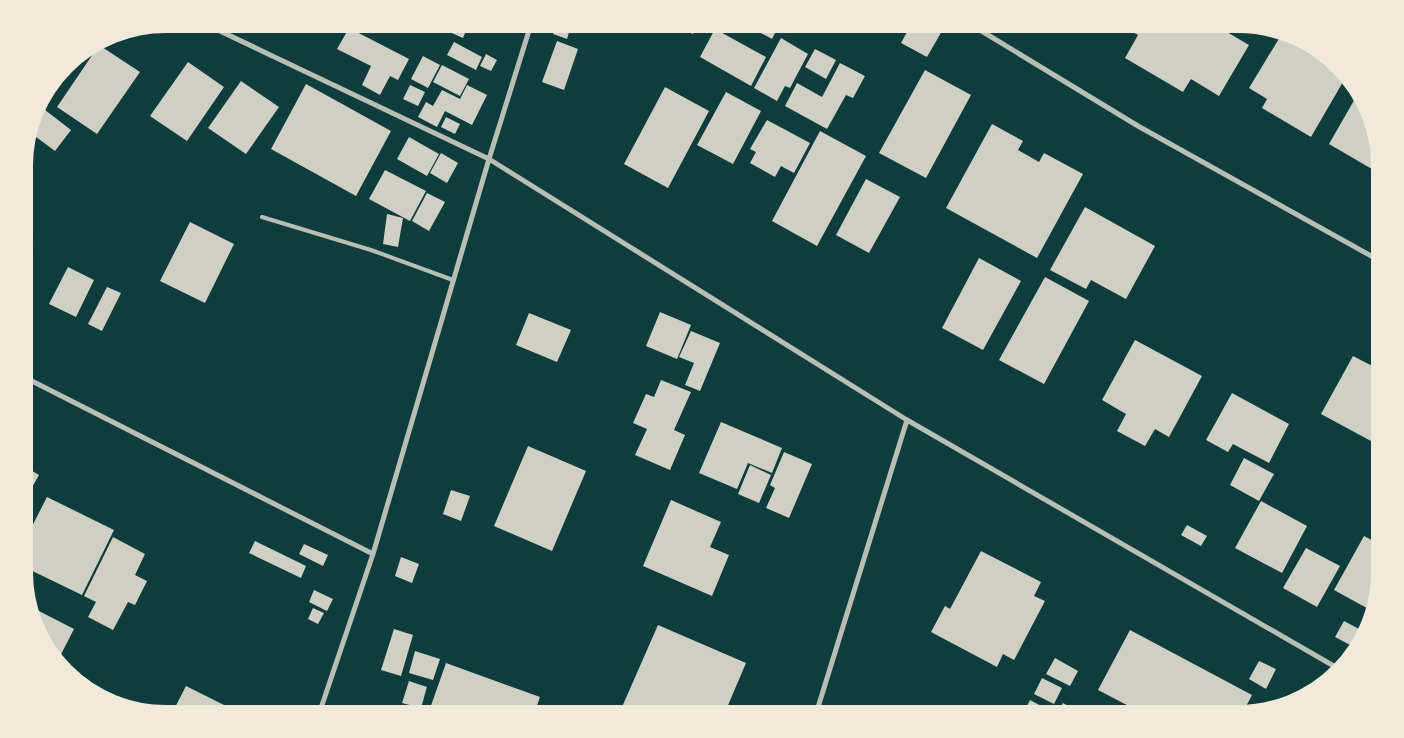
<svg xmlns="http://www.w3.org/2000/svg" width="1404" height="738" font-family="'Times New Roman',serif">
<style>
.building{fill:#cfcfc3}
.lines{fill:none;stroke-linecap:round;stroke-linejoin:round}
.service{stroke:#b8beb3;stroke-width:4}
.minor{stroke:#b8beb3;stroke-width:5}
.rim{fill:none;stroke:#f1e9da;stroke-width:6}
</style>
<rect width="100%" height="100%" fill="#0f3d3e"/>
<path class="building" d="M381,21H405L400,31Z
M450,21H470L463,38L445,30Z
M670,21H700L693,34Z
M739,21H781L772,39Z
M913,21H924L942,31L927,57L901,43Z
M1130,21H1208L1249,45L1219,96L1191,79L1183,92L1125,58L1138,35L1126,28Z
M557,24L570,29L567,39L553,34Z
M349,28L409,59L398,80L390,76L380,95L362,85L371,66L337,49Z
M715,29L766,57L751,86L700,57Z
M1283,32L1302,36L1347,75L1311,137L1262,108L1267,99L1249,88Z
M781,38L808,54L790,88L785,86L777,101L754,88Z
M557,41L578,49L564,90L542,82Z
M454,42L482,57L476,70L447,55Z
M99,45L140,72L97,134L57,107Z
M815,49L836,60L826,79L805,67Z
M77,53L58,85L52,81L70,57Z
M486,54L497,60L491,71L480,66Z
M423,56L440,65L428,88L411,79Z
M188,62L224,87L187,141L150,116Z
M840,63L865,76L853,98L846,95L827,129L785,106L797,83L822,97Z
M442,65L469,79L460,96L433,82Z
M925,70L971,95L926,178L879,153Z
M241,81L279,107L246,154L208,128Z
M306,84L391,131L356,196L271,149Z
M410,85L425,92L418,106L403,99Z
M467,85L487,95L472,125L445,111L437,127L418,117L426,102L433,106L442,90L460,99Z
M665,87L709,111L668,188L624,164Z
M1360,90L1382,147V163L1377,172L1329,144Z
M726,92L761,111L733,164L697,145Z
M36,103L71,130L55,151L28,131Z
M446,117L460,124L455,134L441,127Z
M767,120L810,143L794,173L781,166L775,177L750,163L756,152L750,149Z
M992,124L1023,141L1018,150L1039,162L1044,153L1083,174L1037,258L946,208Z
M820,131L866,156L817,246L772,221Z
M409,137L439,154L427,176L397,159Z
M441,153L458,163L447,183L430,173Z
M385,170L426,191L410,221L369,199Z
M866,179L900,197L869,253L836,235Z
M427,193L445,202L429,231L412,221Z
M1085,207L1155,246L1126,299L1091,280L1086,289L1050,270Z
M387,214L403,218L398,247L383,244Z
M190,222L234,244L205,303L160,281Z
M979,258L1021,281L983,350L942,328Z
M68,267L94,280L76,317L49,304Z
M1045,277L1089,301L1044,384L999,360Z
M107,287L121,293L102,331L88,324Z
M660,312L691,325L677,359L646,346Z
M529,313L571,330L557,362L516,345Z
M691,331L720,343L700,391L685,385L694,363L679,357Z
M1135,340L1202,376L1169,437L1155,429L1145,446L1117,431L1126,414L1102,400Z
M1353,356L1382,371V447L1321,414Z
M661,380L691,392L674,430L685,435L670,470L635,455L647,429L633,423L646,394L654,397Z
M1232,393L1289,424L1269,463L1233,444L1228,452L1206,440Z
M721,422L782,448L772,473L748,463L737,489L699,473Z
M528,446L586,471L552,551L494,526Z
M784,452L812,464L789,518L766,508L775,488L770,485Z
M1244,458L1274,474L1259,501L1230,485Z
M22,465L39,475L22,505Z
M750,465L771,475L759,503L738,494Z
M451,490L470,496L461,521L443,514Z
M47,497L114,530L82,595L22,566V546Z
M671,500L721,522L710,547L729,555L712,596L643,566Z
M1261,501L1307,526L1282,573L1235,548Z
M1383,509V532L1373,526Z
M1187,525L1207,536L1201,546L1181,535Z
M1364,536L1383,546V573L1374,612L1334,590Z
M113,537L145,554L135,575L147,581L135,605L128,602L113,630L88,617L96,602L84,596Z
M255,541L306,566L301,578L249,553Z
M304,544L328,555L323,566L299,554Z
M1306,548L1340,566L1317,607L1283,588Z
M981,551L1041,582L1034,596L1045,601L1014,660L1003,654L997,667L931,632L945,606L950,609Z
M401,557L419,564L412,583L395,576Z
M314,590L333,599L327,611L309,602Z
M313,608L324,613L318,624L308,619Z
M39,611L74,629L56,664L51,660L35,620Z
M1344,621L1361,630L1352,646L1335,637Z
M658,625L746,663L723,717H644L622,707Z
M394,629L413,635L401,676L381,670Z
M1130,630L1252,695L1241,716H1148L1098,690Z
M415,651L440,659L433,680L409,673Z
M1055,658L1078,671L1070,686L1046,674Z
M1259,661L1276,669L1266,689L1249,679Z
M446,663L540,697L533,717H427Z
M1042,678L1062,688L1054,704L1034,694Z
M409,681L427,687L421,708L402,703Z
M186,686L240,713L238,717H170Z
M1030,700L1047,709L1043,717H1038L1025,710Z
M1063,703L1082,714L1081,717H1055Z"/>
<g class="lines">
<path class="service" d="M262,217L371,250L453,280"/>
<path class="minor" d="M199,21L489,159L907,420L1339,669
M965,21L1138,126L1382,262
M22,376L373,554
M318,717L373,554L489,159L532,21
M815,717L907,420"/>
</g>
<path d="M0 0H1404V738H0ZM166 30H1238A136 136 0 0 1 1374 166V572A136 136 0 0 1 1238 708H166A136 136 0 0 1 30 572V166A136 136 0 0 1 166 30Z" fill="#f1e9da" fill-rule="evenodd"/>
<path class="rim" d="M166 30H1238A136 136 0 0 1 1374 166V572A136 136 0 0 1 1238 708H166A136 136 0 0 1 30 572V166A136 136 0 0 1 166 30Z"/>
</svg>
